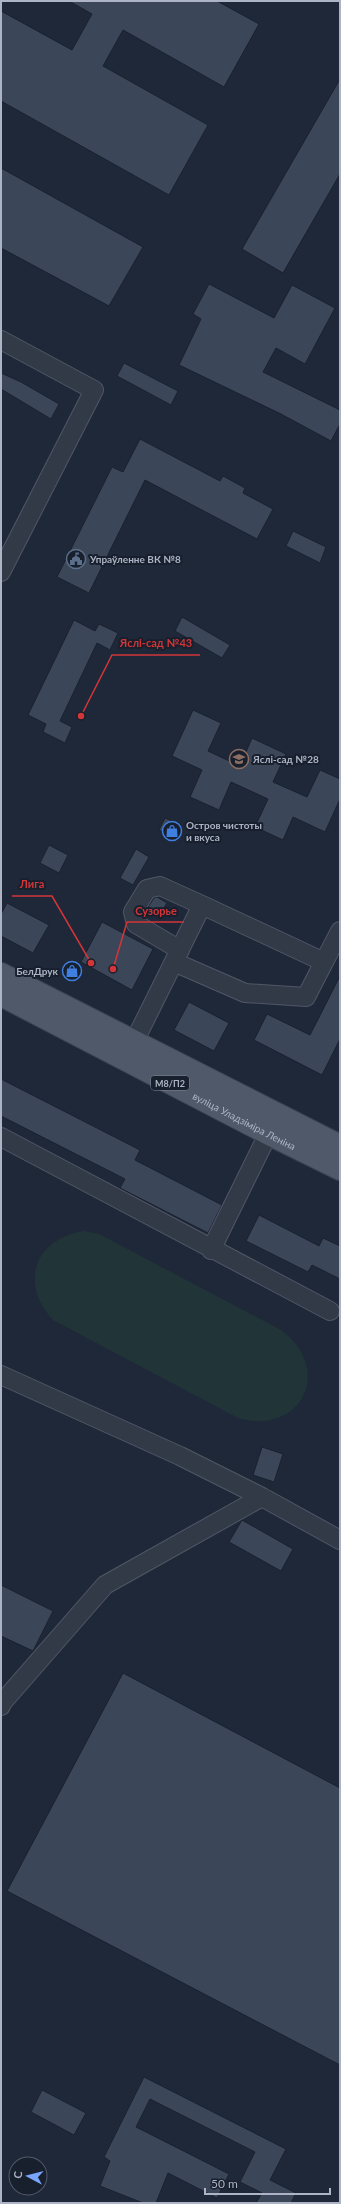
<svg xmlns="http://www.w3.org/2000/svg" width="341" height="2204" font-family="Lato,sans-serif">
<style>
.green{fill:#213539}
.building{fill:#3b4658;stroke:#1a212f}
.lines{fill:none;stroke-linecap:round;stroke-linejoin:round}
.minor-casing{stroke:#505766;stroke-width:20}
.major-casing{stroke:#3c4352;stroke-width:24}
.minor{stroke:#323a48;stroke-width:18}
.major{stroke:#505969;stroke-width:22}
.labels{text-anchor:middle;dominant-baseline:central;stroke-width:4;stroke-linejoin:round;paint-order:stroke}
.shield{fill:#181f2d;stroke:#808797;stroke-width:1}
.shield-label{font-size:9px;font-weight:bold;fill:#acb4c5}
.poi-label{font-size:10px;font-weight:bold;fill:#acb4c5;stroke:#181f2d;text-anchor:start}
.street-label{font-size:10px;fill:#acb4c5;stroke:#181f2d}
.leader{fill:none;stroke:#d23638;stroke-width:1.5}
.callout-dot{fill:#d23638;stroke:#181f2d;stroke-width:1.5}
.callout-label{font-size:11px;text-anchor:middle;font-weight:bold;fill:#d23638;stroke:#181f2d;stroke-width:4;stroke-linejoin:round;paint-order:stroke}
</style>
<rect width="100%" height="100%" fill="#1f2838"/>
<path class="green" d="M84,1231L99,1234L281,1330C334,1369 302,1436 238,1418L53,1320C19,1283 34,1239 84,1231Z"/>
<path class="building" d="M69,1H217L259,24L224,87L123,30L103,66L208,125L169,195L1,101V11L72,50L92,14Z
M340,79V174L283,273L242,249Z
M1,168L143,247L109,306L1,248Z
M209,284L274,318L292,285L335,308L305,364L276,348L263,372L340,410V424L331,441L281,414L179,365L201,319L193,314Z
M124,363L178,391L171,405L117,376Z
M1,373L21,382L59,404L51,419L1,389Z
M140,439L220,481L223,476L245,488L243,493L273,509L257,539L145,480L89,593L57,577L112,467L123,472Z
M293,531L326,547L320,563L286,546Z
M182,617L230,645L222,658L175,631Z
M74,620L95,631L99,624L118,633L110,650L97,643L60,721L72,727L65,743L43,732L46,724L28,715Z
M193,710L221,723L208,751L240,766L252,738L286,754L273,782L307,797L320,770L340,779V799L325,832L293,817L283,840L255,827L268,799L231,782L219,810L190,797L202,770L172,756Z
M165,818L181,825L174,838L159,830Z
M49,845L68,855L59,873L40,863Z
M136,849L149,857L133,885L120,878Z
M157,897L167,903L158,917L146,910L154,898Z
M7,903L49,925L33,953L1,936V914Z
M102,922L153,949L132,990L81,962Z
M340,976V1039L322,1075L254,1040L267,1014L310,1035Z
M189,1002L229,1023L214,1051L174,1030Z
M1,1079L140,1150L135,1160L222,1205L208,1233L120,1188L125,1179L1,1116Z
M259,1215L319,1246L323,1238L340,1246V1279L312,1265L308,1272L246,1241Z
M262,1447L283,1454L274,1482L253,1475Z
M242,1520L293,1549L281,1571L229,1542Z
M1,1585L53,1611L33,1651L1,1636Z
M123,1673L340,1788V2065L7,1891Z
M144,2077L286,2149L270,2180L296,2193L291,2203H256L262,2193L240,2182L255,2152L150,2099L136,2127L229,2174L217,2198L168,2173L156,2203H143L100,2186L110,2161L104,2157Z
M42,2090L86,2113L74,2135L31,2112Z"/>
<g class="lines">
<defs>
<path id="minor" d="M1,340L94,390L1,572
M180,950L136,924L133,912L147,889L160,886L202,905
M174,962L245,993L306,997L324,962
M134,1042L202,905L324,962L340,931
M1,1137L330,1311
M211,1250L274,1122
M1,1375L180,1456L262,1497L340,1540
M1,1706L2,1703L105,1585L262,1497"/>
<g id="major">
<path d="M1,974L340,1146"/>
<path id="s1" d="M1,995L269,1134L340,1169"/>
</g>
</defs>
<use href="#minor" class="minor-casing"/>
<use href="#major" class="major-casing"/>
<use href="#minor" class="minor"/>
<use href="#major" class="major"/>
</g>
<defs>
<symbol id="civic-ring" viewBox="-11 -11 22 22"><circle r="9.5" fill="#181f2d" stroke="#5c6f8a" stroke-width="1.5"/><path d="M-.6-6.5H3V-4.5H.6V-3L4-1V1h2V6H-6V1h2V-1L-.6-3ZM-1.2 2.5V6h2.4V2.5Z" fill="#5c6f8a"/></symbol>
<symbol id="school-ring" viewBox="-11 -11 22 22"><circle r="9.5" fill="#181f2d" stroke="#8d6e63" stroke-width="1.5"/><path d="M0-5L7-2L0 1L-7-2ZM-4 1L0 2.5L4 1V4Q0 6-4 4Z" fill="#8d6e63"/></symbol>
<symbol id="shop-ring" viewBox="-11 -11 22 22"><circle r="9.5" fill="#181f2d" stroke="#3f7fe0" stroke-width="1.5"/><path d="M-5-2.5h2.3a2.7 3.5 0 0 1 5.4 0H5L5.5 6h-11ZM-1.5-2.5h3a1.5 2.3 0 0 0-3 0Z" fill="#3f7fe0"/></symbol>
</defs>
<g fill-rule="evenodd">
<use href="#civic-ring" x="65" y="548" width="22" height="22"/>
<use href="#school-ring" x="228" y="748" width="22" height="22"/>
<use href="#shop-ring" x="161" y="820" width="22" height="22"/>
<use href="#shop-ring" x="61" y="960" width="22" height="22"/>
</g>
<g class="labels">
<rect class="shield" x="151" y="1076" width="38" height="14" rx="3"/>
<g class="shield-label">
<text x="170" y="1083">М8/П2</text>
</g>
<g class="poi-label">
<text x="90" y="559">Упраўленне ВК №8</text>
<text x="253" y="759">Яслі-сад №28</text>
<text x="186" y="825">Остров чистоты<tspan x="186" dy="12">и вкуса</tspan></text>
<text x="58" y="971" text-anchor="end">БелДрук</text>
</g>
<g class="street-label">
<text stroke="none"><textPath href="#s1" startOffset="274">вуліца Уладзіміра Леніна</textPath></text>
</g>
</g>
<path class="leader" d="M81 716L112 655H200M91 963L52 896H12M113 969L127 922H184"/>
<g class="callout-dot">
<circle cx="81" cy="716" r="4"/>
<circle cx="91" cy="963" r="4"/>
<circle cx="113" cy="969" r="4"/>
</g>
<g class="callout-label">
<text x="156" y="647">Яслі-сад №43</text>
<text x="32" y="888">Лига</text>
<text x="156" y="915">Сузорье</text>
</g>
<rect width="341" height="2204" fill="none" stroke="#acb4c5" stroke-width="4"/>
<g transform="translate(28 2176) rotate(277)"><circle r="19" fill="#181f2d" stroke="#535b6a"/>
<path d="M0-3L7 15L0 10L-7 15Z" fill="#7aa5fc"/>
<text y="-6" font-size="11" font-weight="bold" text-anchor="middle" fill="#acb4c5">С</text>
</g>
<path d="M205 2188v6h125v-6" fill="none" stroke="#acb4c5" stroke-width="2"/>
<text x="211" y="2188" font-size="12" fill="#acb4c5" stroke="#181f2d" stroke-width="3" paint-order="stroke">50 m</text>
</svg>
